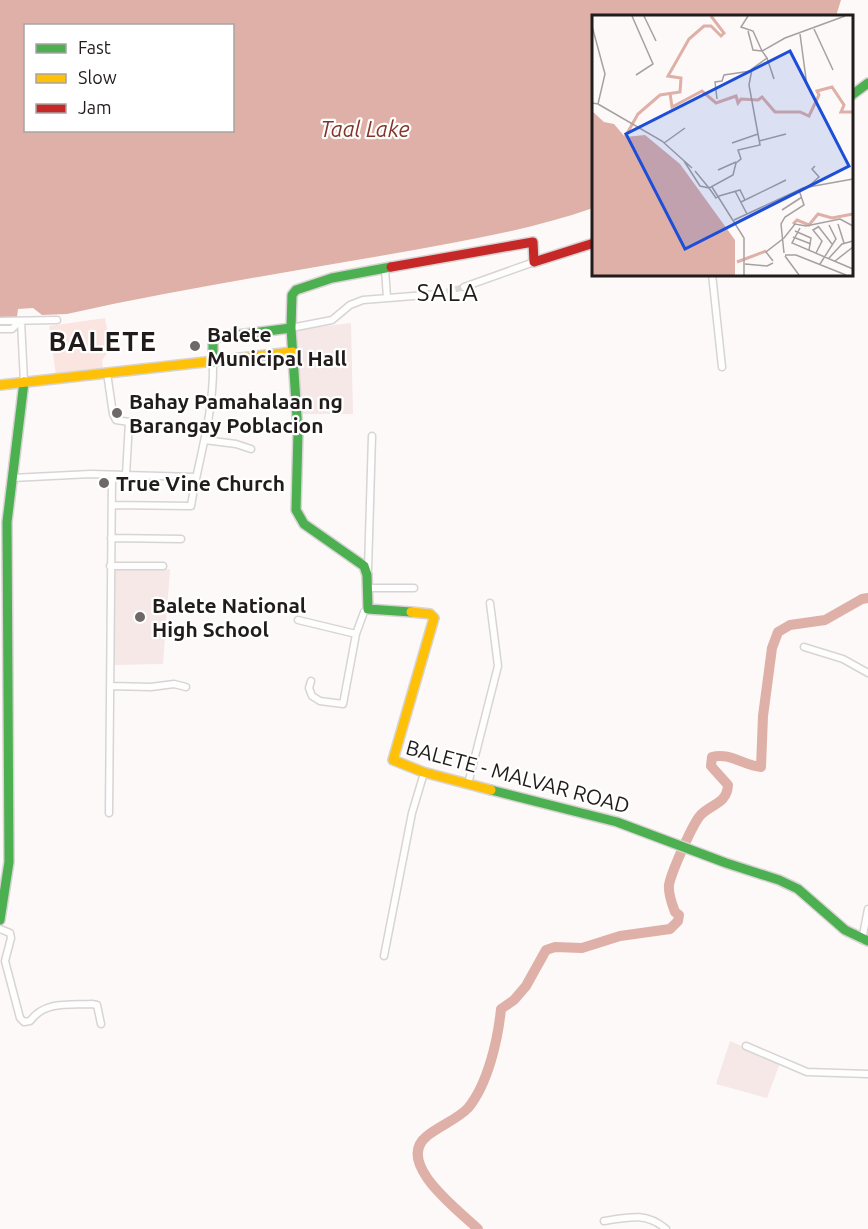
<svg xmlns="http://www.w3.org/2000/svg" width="868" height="1229" font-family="Ubuntu,sans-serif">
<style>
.built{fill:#f5e8e7}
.green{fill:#fbe5e0}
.water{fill:#deb0a7;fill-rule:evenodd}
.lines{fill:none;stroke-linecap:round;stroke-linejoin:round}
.river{stroke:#deb0a7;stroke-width:10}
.street-tunnel{stroke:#dcd8d7;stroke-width:6;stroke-dasharray:6 3;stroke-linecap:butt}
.street-casing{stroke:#d8d4d3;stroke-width:9}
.fast-casing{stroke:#d8d4d3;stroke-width:12}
.slow-casing{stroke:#d8d4d3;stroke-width:12}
.jam-casing{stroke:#d8d4d3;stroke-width:12}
.street{stroke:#fffefe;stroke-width:6}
.fast{stroke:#4caf50;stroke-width:9}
.slow{stroke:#ffc107;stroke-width:9}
.jam{stroke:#c62828;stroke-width:9}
.poi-dot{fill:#6e6968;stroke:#fff;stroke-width:2}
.labels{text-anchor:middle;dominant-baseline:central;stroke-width:4.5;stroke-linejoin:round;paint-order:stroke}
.poi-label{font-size:21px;font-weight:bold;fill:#211c1b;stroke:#fff;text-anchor:start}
.street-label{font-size:21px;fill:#211c1b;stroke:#fff}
.water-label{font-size:22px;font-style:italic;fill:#823628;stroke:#fff}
.quarter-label{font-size:24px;letter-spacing:1.5px;fill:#211c1b;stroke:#fff}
.district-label{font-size:27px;font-weight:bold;letter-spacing:1.5px;fill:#211c1b;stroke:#fff}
.inset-river{fill:none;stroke:#deb0a7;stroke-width:3}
.inset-road{fill:none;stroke:#a5a1a0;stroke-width:1.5}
.view{fill:#1d4ed8;fill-opacity:0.15;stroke:#1d4ed8;stroke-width:3}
.inset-edge{fill:none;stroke:#211c1b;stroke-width:3}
</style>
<rect width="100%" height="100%" fill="#fdf9f8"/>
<path class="built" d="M351,323L353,414H299L295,330Z
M114,569H170L163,664L113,665Z
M730,1041L780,1063L767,1098L716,1084Z"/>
<path class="green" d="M105,318L111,348L102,360L103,369L56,375L49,326Z"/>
<path class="water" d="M0,0H841L836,16H594L593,208C524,232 452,243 380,256C276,274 171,291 67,314L42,315L33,308L18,309L17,317H0ZM26,26H232V130H26Z"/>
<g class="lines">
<path class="river" d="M478,1229C462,1213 393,1163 427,1136C439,1126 458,1119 468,1108C488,1084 498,1039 501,1009L514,1000L526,986L546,950L555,947L582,948L620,936L670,929L678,921L679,915L675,912C672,904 668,894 669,885C671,873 691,828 699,817C709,804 727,805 728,785L711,766L712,757C730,752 744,766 761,767L763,716L772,648L778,632L790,625L825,620L862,599L868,598"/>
<path class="street-tunnel" d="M438,294L464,287"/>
<defs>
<path id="street" d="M385,268L387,298
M712,274L722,367
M464,287L534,262
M0,321L57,320
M21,321L24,382
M291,328L332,320L350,305L363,300L438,294
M0,329H12L20,321
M107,373L113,414L116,420L129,422L126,475
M205,440L236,444L251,449
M12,478L91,474L195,477
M112,505L191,506C199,455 214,416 213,362
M111,538L181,539
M110,566H163
M368,570L372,436
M367,588H414
M298,620L356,634L364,612L368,609
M804,647L843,659L868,673
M311,681L309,688L312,696L320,701L343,704L356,634
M110,686L151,687L174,684L186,687
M468,784L498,666L490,603
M109,813L112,475
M0,929L10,933L11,938L5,961L20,1018L24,1022L30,1021C45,1001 68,1005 92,1004L97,1005L101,1024
M862,940L868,909
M384,956L412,813L424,773
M746,1046L807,1072L868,1074
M604,1221C629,1217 646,1212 666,1229"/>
<path id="fast" d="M852,95L868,83
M391,267L332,278L296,290L292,295L291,328L298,432L296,510L304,524L364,566L367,575L368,609L411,612
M213,362V338L291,328
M491,790L617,822L726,863L779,880L798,889L845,930L868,941
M0,920L9,862L7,522L24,382"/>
<path id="slow" d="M0,385L293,352
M411,612L430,614L434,618L393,760L423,772L491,790"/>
<path id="jam" d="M391,267L533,242L534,262L594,243"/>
</defs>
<use href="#street" class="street-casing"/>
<use href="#fast" class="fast-casing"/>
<use href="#slow" class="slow-casing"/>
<use href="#jam" class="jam-casing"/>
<use href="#street" class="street"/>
<use href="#fast" class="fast"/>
<use href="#slow" class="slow"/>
<use href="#jam" class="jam"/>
</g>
<g class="poi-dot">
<circle cx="195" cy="346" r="6"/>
<circle cx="117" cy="413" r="6"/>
<circle cx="104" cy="483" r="6"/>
<circle cx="140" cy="617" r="6"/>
</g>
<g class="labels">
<g class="poi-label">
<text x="207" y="334">Balete<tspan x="207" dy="24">Municipal Hall</tspan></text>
<text x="129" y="401">Bahay Pamahalaan ng<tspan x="129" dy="24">Barangay Poblacion</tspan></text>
<text x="116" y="483">True Vine Church</text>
<text x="152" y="605">Balete National<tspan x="152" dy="24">High School</tspan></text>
</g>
<g class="street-label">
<text transform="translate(518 776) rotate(15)">BALETE - MALVAR ROAD</text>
</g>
<g class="water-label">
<text x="365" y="128">Taal Lake</text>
</g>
<g class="quarter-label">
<text x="448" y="292">SALA</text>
</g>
<g class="district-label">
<text x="103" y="341">BALETE</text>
</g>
</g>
<g transform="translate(592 15)">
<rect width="261" height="261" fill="#fdf9f8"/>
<path d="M0,96L12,107L22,109L33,122L53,120L88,149L143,225V260H0Z" fill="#deb0a7"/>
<path class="inset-river" d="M78,78L80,92L110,76L124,88L144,81L146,88L149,84L166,85L170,82L183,97H208L217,101L227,80L225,76L240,72L252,90L249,97H261M33,122L46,99L68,80L88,77L89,63L76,61L97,24L112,11H119L129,21L132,18L119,1M201,209L205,205L217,210L226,199L240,203L261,199M145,247L174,236"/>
<path class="inset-road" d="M40,1L61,49L44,60M52,1L64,26M156,1L149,12L161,16L170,36M0,11L13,59L6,89L0,88M222,14L241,55M156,16L161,35L170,36M208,19L215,71M175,43L182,64M125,84L123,67L130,66L132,60L159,56M6,89L70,126L100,153M167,126L194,119M72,128L93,113M140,128L166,119M92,146L108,171L117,173M126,155L144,147M103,156L117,173M217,171L227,162L220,154L223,151M120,172L152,223V260M143,176L155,199M127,181L148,175L153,185M127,181L124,183L117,173L141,160L144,148L149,144L146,135L168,130L157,70L160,54L175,43L170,36L193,23L253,1M149,187L194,165M190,195L210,182M142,205L211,173L261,164M246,209L252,228M226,211L240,229M208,213L200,228L261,254M203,216L219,223L217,235M201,222L219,229M192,238L189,209L193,202L212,190L207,175M224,238L230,226L221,215L226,212M193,240H204L254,260M193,241L207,260M237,243L250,229L261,226M181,246L174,237L192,223L203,209L214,211L248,204L261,211M243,246L261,232M153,249L175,251L181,248M228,249L244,224L237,210"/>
<path class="view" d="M198,36L257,151L93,234L34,119Z"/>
<rect width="261" height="261" class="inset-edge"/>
</g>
<rect x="24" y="24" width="210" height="108" fill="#ffffff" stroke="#a6a4a4" stroke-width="1.5"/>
<rect x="36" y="44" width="30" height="9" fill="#4caf50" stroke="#a6a4a4" stroke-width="1.5"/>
<text x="78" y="54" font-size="18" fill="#211c1b">Fast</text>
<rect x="36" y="74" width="30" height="9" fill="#ffc107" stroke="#a6a4a4" stroke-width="1.5"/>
<text x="78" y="84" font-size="18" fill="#211c1b">Slow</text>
<rect x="36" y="104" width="30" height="9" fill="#c62828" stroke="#a6a4a4" stroke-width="1.5"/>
<text x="78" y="114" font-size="18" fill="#211c1b">Jam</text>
</svg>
